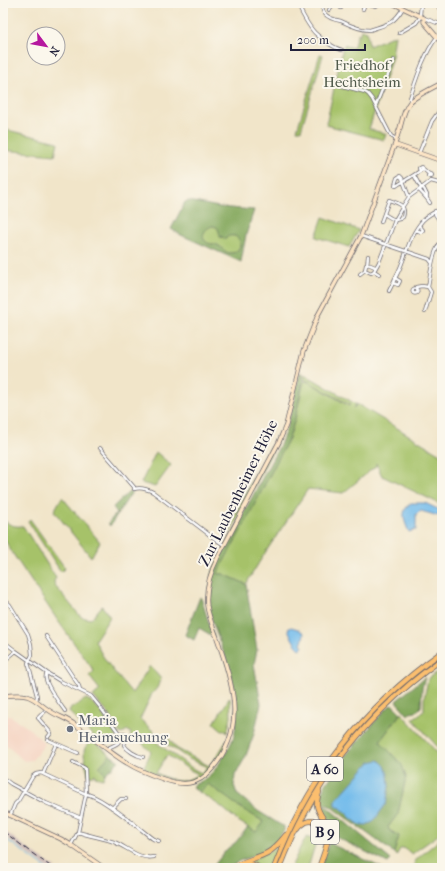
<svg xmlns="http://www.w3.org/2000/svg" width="445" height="871" font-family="'IM FELL French Canon',serif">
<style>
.built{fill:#f5d3c1}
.industrial{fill:#d1c0bc}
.green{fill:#a6c269;stroke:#647252;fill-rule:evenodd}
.forest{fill:#84a85d;stroke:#53654c;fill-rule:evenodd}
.water{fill:#72bbeb;stroke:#4a6e93}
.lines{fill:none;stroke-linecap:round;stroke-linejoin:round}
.stream{stroke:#72bbeb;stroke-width:1}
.street-casing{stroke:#6a666d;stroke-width:4}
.secondary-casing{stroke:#6a666d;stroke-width:5}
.highway-casing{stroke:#6a666d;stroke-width:6}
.street{stroke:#fff;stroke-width:2.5}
.secondary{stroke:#fde5c5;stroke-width:3.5}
.highway{stroke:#fbbe6e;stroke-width:4.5}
.rail{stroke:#22223b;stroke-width:1;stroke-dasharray:6 3;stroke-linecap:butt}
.worship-dot{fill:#6b7280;stroke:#fbf7ec;stroke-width:1.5}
.labels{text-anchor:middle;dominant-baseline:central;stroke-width:4;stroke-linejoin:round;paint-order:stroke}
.shield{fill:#fbf7ec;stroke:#636270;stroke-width:1}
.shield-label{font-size:14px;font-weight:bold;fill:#22223b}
.park-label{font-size:15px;fill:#505a4b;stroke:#fbf7ec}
.street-label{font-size:15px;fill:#22223b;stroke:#fbf7ec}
.worship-label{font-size:15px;fill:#5b616d;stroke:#fbf7ec;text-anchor:start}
</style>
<rect width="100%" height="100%" fill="#fbf7ec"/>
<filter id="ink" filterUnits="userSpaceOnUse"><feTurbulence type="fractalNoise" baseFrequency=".025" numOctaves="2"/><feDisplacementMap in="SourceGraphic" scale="8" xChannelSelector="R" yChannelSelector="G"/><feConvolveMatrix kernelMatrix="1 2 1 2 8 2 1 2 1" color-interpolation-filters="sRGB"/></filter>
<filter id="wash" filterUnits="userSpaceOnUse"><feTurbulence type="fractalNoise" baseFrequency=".012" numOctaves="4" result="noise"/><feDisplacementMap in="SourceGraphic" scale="16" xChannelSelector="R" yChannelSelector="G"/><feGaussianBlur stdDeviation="0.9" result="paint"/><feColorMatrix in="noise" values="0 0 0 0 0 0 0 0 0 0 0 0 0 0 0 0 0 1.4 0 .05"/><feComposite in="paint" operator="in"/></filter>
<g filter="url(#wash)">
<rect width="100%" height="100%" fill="#f1e5c9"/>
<path class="built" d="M9,715L31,730L45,744L32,760L24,761L3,742V721Z"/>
<path class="industrial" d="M3,830L32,852L56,868H48L22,849L3,835Z"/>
<path class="green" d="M361,30L367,32L369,46L395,35L392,57L369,129L386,134L384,140L326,125L343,47H344L345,44L346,46L353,48L358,33V35L359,36Z
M320,54L323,55L301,130H297Z
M3,129L58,142L55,155L3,150Z
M323,217L359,230L349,247L316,237Z
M212,226C218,226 219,231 221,236C226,237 231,234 237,237C244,241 239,252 232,253C225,254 222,247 216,244C214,244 211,244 209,244C198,240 203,229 212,226Z
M304,374L356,404L354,408L357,404L442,455V503H438L432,500L382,476L376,463V466L343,493L308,489L263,556L246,584L223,574H217L219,570L289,438L295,419L304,381L309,382L349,406L350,405L304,379Z
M283,428C271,454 258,479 245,504C239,515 232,531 224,539L248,487L278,435Z
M156,452L171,465L155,487L152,486L141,483Z
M62,497L100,542L91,557L54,511Z
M3,519C8,525 15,527 23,526L56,578L54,581L55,586L81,617L91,619L102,606L110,617L95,640C102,660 119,677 132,693L150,666L161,679L157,688L151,695V696L140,719L155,733L170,740L176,748L209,766L217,756L229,737C226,744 224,751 220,757C210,771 197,785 179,782C166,780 155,774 143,769L151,752L140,741L130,736L131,733L127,730L122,734L120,733L111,717L93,696L100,690L89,676L94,671L58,621L11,551L3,536ZM159,739L189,759L207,767L201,773L192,768L157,743ZM167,755L190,770L198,774C181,786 173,780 156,773Z
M30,519L65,568L61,572L28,521Z
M442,668V752L412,718H414L424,711V699L428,679Z
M230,697L231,717L227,733L226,731L222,730L214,723Z
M86,699C97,703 111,726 119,735L105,745L93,736L69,712L70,709Z
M401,713L442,758V832C432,840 422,846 412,854L404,848L400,849L396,856L394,853L399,836L389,830L388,827L398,814L406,777L380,741Z
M92,741L104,749V750L110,755L99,767L105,774L103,779L95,777L96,775L94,774V776L88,775C87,769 82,753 85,748C86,745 90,743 92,741Z
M208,783L238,806L264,822L256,832L238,821L219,805L199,792Z
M307,837L314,840L316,842L308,868H293L292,865C297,856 300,845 307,837Z
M442,837V868H416L414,862C423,853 433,846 442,837Z
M279,846L270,868H261L248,862Z"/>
<path class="forest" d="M189,201L219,207L254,210L246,235L241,262L181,235L171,229L185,202ZM212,226C219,226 219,231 220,237L221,238L222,236L223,237L222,238L224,239C241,226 248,255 228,253C224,251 221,246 217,245C214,243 211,245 208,243C199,238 204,229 212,226Z
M301,372L303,381L295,419L289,438L243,527L219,570L218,574H223L246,584L257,650L254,664L261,704L254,734L245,758L235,775L234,785L237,794L258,811L281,825L284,826V831L272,846L262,853L239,861L229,868H212L227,849L236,842L248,827L256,832L264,822L238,806L208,784L199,792L194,789L193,785C207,780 215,771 222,759C227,752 234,739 235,731C236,719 237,704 235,692C230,663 216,637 209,610C208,596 210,581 214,568L280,445C290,422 294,398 300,373Z
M129,492H132L110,526L108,523L117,513L113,507Z
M200,597H201L209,624L214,637L199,628L194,640L185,635Z
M425,677L422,688L421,707L416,712L410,713L408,715L396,701Z
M392,704L401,713L380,741L402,765L406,777L398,814L388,827L389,830L399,836L394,853L330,806L321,803V797L324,787L346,755L385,710Z
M110,755L119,761L105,774L99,767Z
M320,807H327L391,860L388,863L332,835L329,823Z
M329,843L382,868H321Z"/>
<path class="water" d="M411,503H425L442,511V517L421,511L416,514V530L409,532C404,521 400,511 411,503Z
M291,627L298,629L304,633L303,639L301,643L303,647L300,649C294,644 291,636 288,629Z
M379,760L385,766L388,775L389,786L386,804L373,822L366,825H360L352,819L341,808L335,806V801L370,762Z"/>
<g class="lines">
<path class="stream" d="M3,837L46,868"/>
</g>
</g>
<g filter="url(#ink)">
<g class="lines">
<defs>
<path id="street" d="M298,3C299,10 310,28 315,33C321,39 334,48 342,50
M321,3C322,6 323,11 324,13C328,18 335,20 341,21C349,25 360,30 370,30C387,24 394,24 403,8
M367,3L376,6L379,3
M341,8L342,3
M439,8L442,10
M363,9L365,3
M329,10L334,3
M420,16L421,3
M424,18L437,23H442
M399,33L416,23L421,16
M335,84L365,92L368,94L372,99L391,136L396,139
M410,102V98C417,77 424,54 437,37
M376,105L394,60
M419,153L432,121L440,110
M420,171L419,168L421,167L429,174H431L432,175L431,177L428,176L429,174
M415,177L421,188L420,191C424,195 427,198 430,203
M422,188L424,189L427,195V197
M409,197L402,178L400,176L397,178L395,185L396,186C402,182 408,179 414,175C417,173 420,171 423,169
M435,211L438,212L442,218V222
M435,211V214L439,220L441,221
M381,222L389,200C398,203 407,205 403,217C396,223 391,218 384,214
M416,230L421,232L423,230L419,225
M361,236L429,259L432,263
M367,265L368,256
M374,271L371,273L365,270L366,265L368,264L375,267V268
M360,274L365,270
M379,274L374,271L379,262L395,220L403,206L409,197L431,181L442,184
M395,278L400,281L398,285L393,283C395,278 398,273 400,268C407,252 410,234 423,220C428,215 436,211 442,208
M412.5 291a2.5 2.5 0 1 1 5 0a2.5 2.5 0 1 1-5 0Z
M415,289L416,287L422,286L428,287C431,272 432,252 442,240
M389,291L393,283
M425,312L431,292L428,287
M100,448L134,487V489C141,487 147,489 153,492L211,536L224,545
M3,598L10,605L28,634L31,644L32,655L28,663L29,666L37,696L36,701
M46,636L79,686L80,690
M3,641L16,651L47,673L60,681L91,696L100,707L121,736C120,746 113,744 107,749
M3,662L16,651
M47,673C46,675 45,676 46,679C47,687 60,704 65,711
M47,709L38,718L39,719L51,733L48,737
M120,735L124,734L127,736L124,745C127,750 136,756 143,757
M48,740L78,753
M43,774L56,744
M3,778L11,784L46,803L81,818
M112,808L121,799H126
M10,816L15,804L18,801L33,776L36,774L41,773L86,794C100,795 140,829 153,839L159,841
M78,832C90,836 103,838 114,842C127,847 139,860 154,857
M3,843L5,845
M71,845L78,832L86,794L85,768L73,762"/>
<path id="secondary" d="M392,3L424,18V22L442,43
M396,145L442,161
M3,696C11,695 20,694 27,696C36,699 42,706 50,711C57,716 66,718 74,724C92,736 108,752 127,763C138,770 151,775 163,779C182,786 198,786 212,769C245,730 235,690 220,647C216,633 209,620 207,606C205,589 210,573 218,557L279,442L286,425L304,351L309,338L318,315L361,236L393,149C396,143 397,135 400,128C402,120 404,109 410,102C416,96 434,87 442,83
M3,812L61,839L71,845L104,868"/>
<path id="highway" d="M298,829C300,826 303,824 306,822C317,818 326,827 325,838
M233,868C243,860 256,859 267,853C275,849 280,842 286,835
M239,868C245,863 253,863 259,868
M274,868C309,777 363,708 442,652
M280,868C313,781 366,713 442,659
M319,868C322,858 330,841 328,831C325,814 312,813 319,792"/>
</defs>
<use href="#street" class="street-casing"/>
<use href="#secondary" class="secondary-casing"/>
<use href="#highway" class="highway-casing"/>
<use href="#street" class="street"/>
<use href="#secondary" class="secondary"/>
<use href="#highway" class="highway"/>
<path class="rail" d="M3,831L29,851L53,868"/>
</g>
</g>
<circle class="worship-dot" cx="70" cy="729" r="4"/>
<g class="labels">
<g class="shield">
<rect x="307" y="757" width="36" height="24" rx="3"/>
<rect x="311" y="820" width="28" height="24" rx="3"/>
</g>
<g class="shield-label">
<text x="325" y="769">A 60</text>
<text x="325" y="832">B 9</text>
</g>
<g class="park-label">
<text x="362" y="65">Friedhof<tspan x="362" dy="17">Hechtsheim</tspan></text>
</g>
<g class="street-label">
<text transform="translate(238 493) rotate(-64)">Zur Laubenheimer Höhe</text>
</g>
<g class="worship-label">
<text x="78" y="720">Maria<tspan x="78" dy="17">Heimsuchung</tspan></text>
</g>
</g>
<rect width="445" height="871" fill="none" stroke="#fbf7ec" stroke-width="16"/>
<g transform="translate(46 46) rotate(122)"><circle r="19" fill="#fbf7ec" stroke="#a4a2a5"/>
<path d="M0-3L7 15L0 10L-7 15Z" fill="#b5179e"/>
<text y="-6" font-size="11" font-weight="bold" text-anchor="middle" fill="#22223b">N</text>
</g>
<path d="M291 44v6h74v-6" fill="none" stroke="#22223b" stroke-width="2"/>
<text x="297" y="44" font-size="12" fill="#22223b" stroke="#fbf7ec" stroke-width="3" paint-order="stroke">200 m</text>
</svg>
